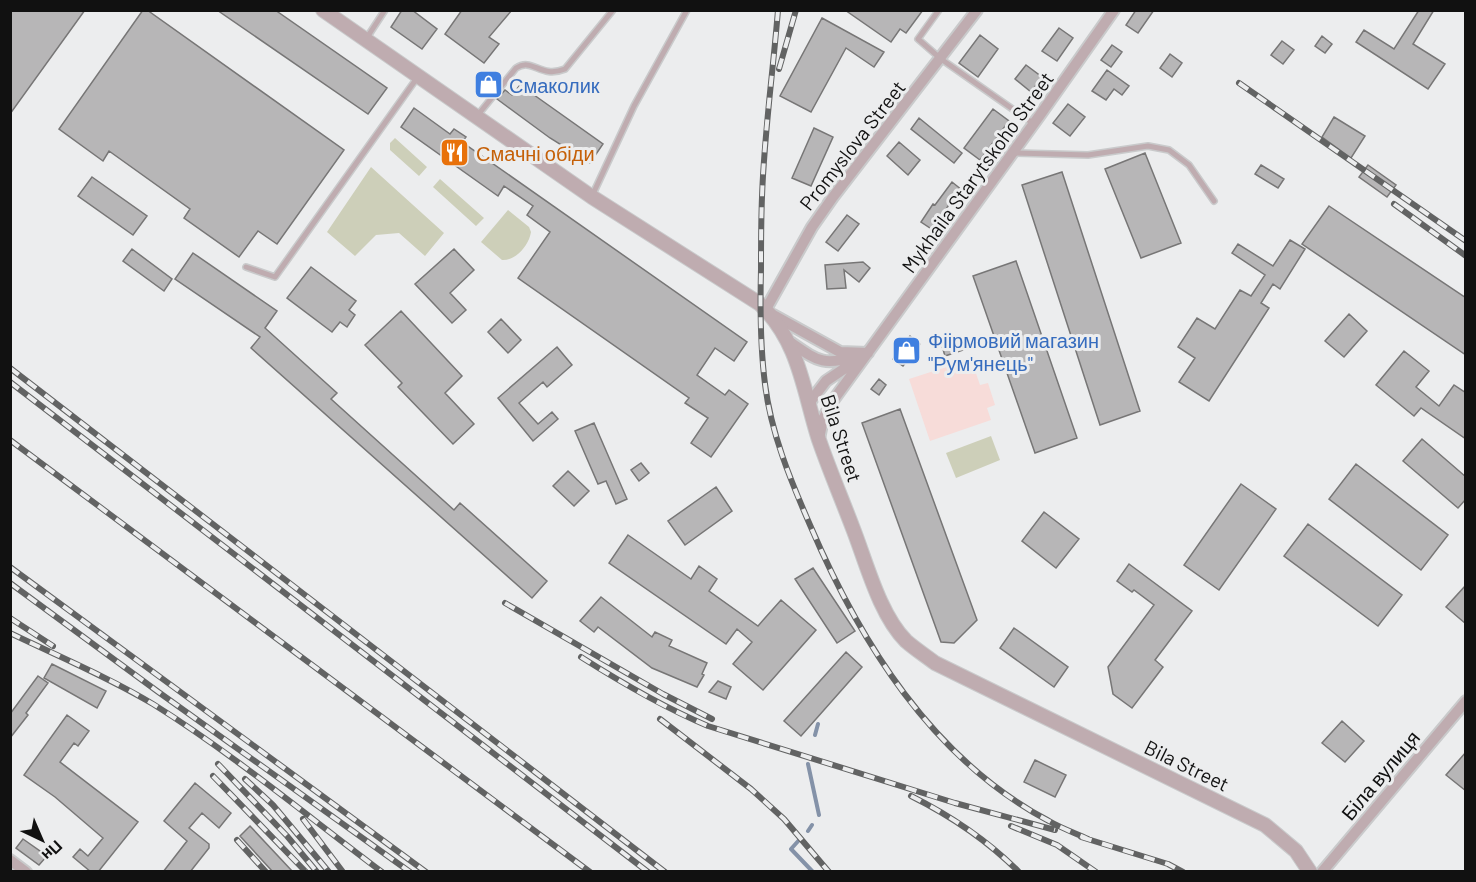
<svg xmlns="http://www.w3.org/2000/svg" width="1476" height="882" font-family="Barlow,sans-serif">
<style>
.industrial{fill:#f7dcd9}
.green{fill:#cdcfb9}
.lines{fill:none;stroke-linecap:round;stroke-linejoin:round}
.stream{stroke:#8492a8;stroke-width:4}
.building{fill:#b7b6b7;stroke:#777676;stroke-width:1.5}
.service-casing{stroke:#c9cacb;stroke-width:8}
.minor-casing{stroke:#c9cacb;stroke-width:14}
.tertiary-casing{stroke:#c9cacb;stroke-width:16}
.service{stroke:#bfacb0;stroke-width:5}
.minor{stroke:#bfacb0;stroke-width:10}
.tertiary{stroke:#bfacb0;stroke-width:14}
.rail-casing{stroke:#626363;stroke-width:6}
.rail{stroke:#ecedee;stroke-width:4;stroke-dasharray:11;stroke-linecap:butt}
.labels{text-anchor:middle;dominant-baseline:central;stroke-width:6;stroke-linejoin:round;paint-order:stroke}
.shop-label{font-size:20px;fill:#366cbe;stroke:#ecedee;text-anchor:start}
.street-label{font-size:20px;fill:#111;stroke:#ecedee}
.food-label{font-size:20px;fill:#c56008;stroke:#ecedee;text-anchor:start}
</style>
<rect width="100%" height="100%" fill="#ecedee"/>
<path class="industrial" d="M971,359L980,385L988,383L995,405L987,408L991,420L930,441L909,379Z"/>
<path class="green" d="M395,138L427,167L419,176L390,150V143Z
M371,167L444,233L425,256L399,233L376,235L355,256L327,232Z
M440,179L484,218L476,226L433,187Z
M508,210L529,227L531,232C529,245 516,261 502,260L481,242Z
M991,436L1000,460L956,478L946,453Z"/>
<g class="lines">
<path class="stream" d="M815,735L818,724
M808,764L819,815
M808,831L812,825
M800,839L791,849L813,872"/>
</g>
<path class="building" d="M10,10H85L10,114Z
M143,10H147L344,150L277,244L258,231L239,257L184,218L190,209L109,151L103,161L59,129Z
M217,10H275L387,88L368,114Z
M402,10H412L437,29L422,49L391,27Z
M462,10H512L489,37L499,44L484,63L445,34Z
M845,10H923L906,33L900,29L891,42Z
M1136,10H1154L1138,33L1126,25Z
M1419,10H1434L1413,44L1445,64L1428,89L1356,42L1364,30L1394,49Z
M822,18L884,52L874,67L846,48L811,112L780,96Z
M1059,28L1073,38L1057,61L1042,51Z
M980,35L998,49L978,77L959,63Z
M1322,36L1332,44L1325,53L1315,46Z
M1282,41L1294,50L1283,64L1271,55Z
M1112,45L1122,52L1111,67L1101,60Z
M1170,54L1182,63L1172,77L1160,68Z
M1026,65L1042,77L1031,92L1015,79Z
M1107,70L1129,86L1122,95L1114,89L1106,100L1092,91Z
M484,75L497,84L489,94L477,85Z
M520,85L603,144L590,163L550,138L497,99L505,90L512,95Z
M1068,104L1085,117L1070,136L1053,123Z
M414,108L450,134L454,129L466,137L462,142L747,342L734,361L715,348L697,375L725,395L729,390L748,404L711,457L691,443L708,418L685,403L689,398L518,278L550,232L527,215L533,206L504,186L498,196L401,127Z
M993,109L1009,121L980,160L964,148Z
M1334,117L1365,136L1351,158L1322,137Z
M919,118L962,153L954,163L911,129Z
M814,128L833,137L811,186L792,178Z
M899,142L920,160L908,175L887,156Z
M1145,153L1181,243L1141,258L1105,169Z
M1261,165L1284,179L1278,188L1255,174Z
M1368,165L1396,185L1387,197L1359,177Z
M1062,172L1140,411L1100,425L1022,185Z
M92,177L147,216L133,235L78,196Z
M952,182L962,190L950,203L933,230L921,222L933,204L935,205Z
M1329,206L1466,298V355L1302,244Z
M847,215L859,224L838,251L826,242Z
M1290,240L1305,249L1280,289L1273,284L1261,303L1269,308L1209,401L1179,382L1195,358L1178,347L1197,318L1215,329L1240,290L1251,296L1265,275L1232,253L1238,244L1273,266Z
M132,249L172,279L164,291L123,261Z
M454,249L474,270L450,293L466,310L452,323L415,284Z
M193,253L277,311L265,328L337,393L331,399L454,510L460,503L547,581L532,598L251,348L260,337L175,279Z
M1016,261L1077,438L1035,453L973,276Z
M863,262L870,268L859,282L844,270L846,288L827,289L825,265Z
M311,267L356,301L349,310L355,315L347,327L340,322L332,332L287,298Z
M401,311L462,376L445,393L474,424L453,444L398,387L402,383L365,345Z
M1349,314L1367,331L1344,357L1325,341Z
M501,319L521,340L508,353L488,332Z
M910,336L920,344L903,366L893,359Z
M960,340L963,350L945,356L942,346Z
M557,347L572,365L547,387L543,382L519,403L538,424L552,412L558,419L533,441L498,398Z
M1404,351L1429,371L1416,387L1439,406L1454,385L1466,393V439L1421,408L1414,416L1376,385Z
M879,379L886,385L879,395L871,389Z
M900,409L977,620L954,643L941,642L862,423Z
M594,423L627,499L616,504L606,481L598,484L575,431Z
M1422,439L1466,477V499L1458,508L1403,461Z
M641,463L649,473L639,481L631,470Z
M1356,464L1448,535L1421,570L1329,499Z
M568,471L589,491L574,506L553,486Z
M1241,484L1276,509L1219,590L1184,565Z
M716,487L732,511L685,545L668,521Z
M1044,512L1079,539L1056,568L1022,541Z
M1308,524L1402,595L1378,626L1284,556Z
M628,535L691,579L699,566L717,579L709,591L758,626L781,600L816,630L763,690L733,664L752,642L737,629L726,644L609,563Z
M1129,564L1192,611L1155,660L1163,667L1132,708L1113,694L1108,667L1154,605L1134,590L1132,592L1117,581Z
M813,568L855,631L837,643L795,579Z
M1466,585V624L1446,607Z
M601,597L652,637L655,632L672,640L669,646L707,663L702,674L704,675L697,687L652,668L598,627L594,632L580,621Z
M1014,628L1068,667L1054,687L1000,648Z
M846,652L862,667L801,736L784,721Z
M52,664L106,691L97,708L44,678Z
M38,676L48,683L26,713L28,715L10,738V714Z
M718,681L731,687L726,699L709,692Z
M67,715L89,731L78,746L74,743L60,762L138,822L98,872H91L73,857L80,849L88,856L103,838L55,797L24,775Z
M1342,721L1364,741L1345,762L1322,743Z
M1466,752V791L1446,775Z
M1035,760L1066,775L1055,797L1024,782Z
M195,783L231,813L219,828L202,813L189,828L209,844V848L190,872H163L187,841L164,821Z
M250,826L293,872H273L240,836Z
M23,839L47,856L39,865L16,848Z"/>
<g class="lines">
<defs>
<path id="service" d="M939,10L918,39L941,59L1034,124
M366,39L385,10
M477,116L516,68C533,57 540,79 565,69L613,10
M1013,153L1088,155L1148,146L1169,150L1189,165L1214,201
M592,196L634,106L687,10
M246,267L275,277L417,78"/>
<path id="minor" d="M766,309L812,227L833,197L977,10
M773,315L840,352L868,353
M790,342C819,362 823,366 858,356
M810,402L826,381L857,360
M819,439L823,419L832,402L1040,115L1114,10
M10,860L26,872
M1322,872L1466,701"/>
<path id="tertiary" d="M323,10L592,197L760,304C800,343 803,390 819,440C829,469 841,497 852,526C866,561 879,614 906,641C915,649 926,656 935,663L1265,825L1296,851L1310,872"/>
</defs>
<use href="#service" class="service-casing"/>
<use href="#minor" class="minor-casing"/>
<use href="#tertiary" class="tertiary-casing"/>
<use href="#service" class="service"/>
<use href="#minor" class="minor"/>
<use href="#tertiary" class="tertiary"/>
<defs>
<path id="rail" d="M778,10C773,72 764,135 762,197C761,221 761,245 761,269C760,307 760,345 765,384C771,433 790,479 810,525C860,642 932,759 1049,821C1061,828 1075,833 1088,839
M779,69L796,10
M1239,83L1466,241
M1394,204L1466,256
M10,368L665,872
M10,382L648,872
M10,440L590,872
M10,567L426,872
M10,583L157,691L410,872
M505,603L663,694L712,719
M10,618L53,646
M10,633C58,656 108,677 153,704C233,754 306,815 382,872
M581,657C622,683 663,707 708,726L955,803L1055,830
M660,719L751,789L784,819L829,872
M218,764L287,836L317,872
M213,776L306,872
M245,779L273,805L329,872
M911,796C951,816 987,840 1019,872
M303,819L343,872
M1011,826L1057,845L1096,872
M1081,837L1168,864L1183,872
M237,840L266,872"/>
</defs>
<use href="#rail" class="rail-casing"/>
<use href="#rail" class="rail"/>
</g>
<defs>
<symbol id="shop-square" viewBox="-11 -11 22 22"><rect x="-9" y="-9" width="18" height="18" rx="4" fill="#3f7fe0" stroke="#ecedee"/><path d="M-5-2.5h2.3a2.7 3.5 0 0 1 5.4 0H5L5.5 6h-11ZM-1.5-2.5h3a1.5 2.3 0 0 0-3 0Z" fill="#fff"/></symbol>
<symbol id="restaurant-square" viewBox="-11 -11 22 22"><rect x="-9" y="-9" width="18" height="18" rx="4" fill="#e8710a" stroke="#ecedee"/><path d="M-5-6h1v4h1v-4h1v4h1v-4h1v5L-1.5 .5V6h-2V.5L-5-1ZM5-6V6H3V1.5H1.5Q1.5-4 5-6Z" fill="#fff"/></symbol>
</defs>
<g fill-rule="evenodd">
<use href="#shop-square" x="472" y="68" width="33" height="33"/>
<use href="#restaurant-square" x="438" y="136" width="33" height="33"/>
<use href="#shop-square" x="890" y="334" width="33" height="33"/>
</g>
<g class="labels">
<g class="shop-label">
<text x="509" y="85">Смаколик</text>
<text x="928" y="340">Фіірмовий магазин<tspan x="928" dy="23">"Рум'янець"</tspan></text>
</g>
<g class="street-label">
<text transform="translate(852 145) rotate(-52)">Promyslova Street</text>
<text transform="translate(977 172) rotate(-54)">Mykhaila Starytskoho Street</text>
<text transform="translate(842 438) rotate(72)">Bila Street</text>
<text transform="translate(1187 765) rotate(26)">Bila Street</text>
<text transform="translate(1380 775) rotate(-50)">Біла вулиця</text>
</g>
<g class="food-label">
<text x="476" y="153">Смачні обіди</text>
</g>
</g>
<rect width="1476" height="882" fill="none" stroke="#111111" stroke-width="24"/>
<g transform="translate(42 840) rotate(136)" stroke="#ecedee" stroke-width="4.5" paint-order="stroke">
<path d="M0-4.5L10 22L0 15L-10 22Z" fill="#111111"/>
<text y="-9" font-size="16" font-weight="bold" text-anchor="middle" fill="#111111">Пн</text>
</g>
</svg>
